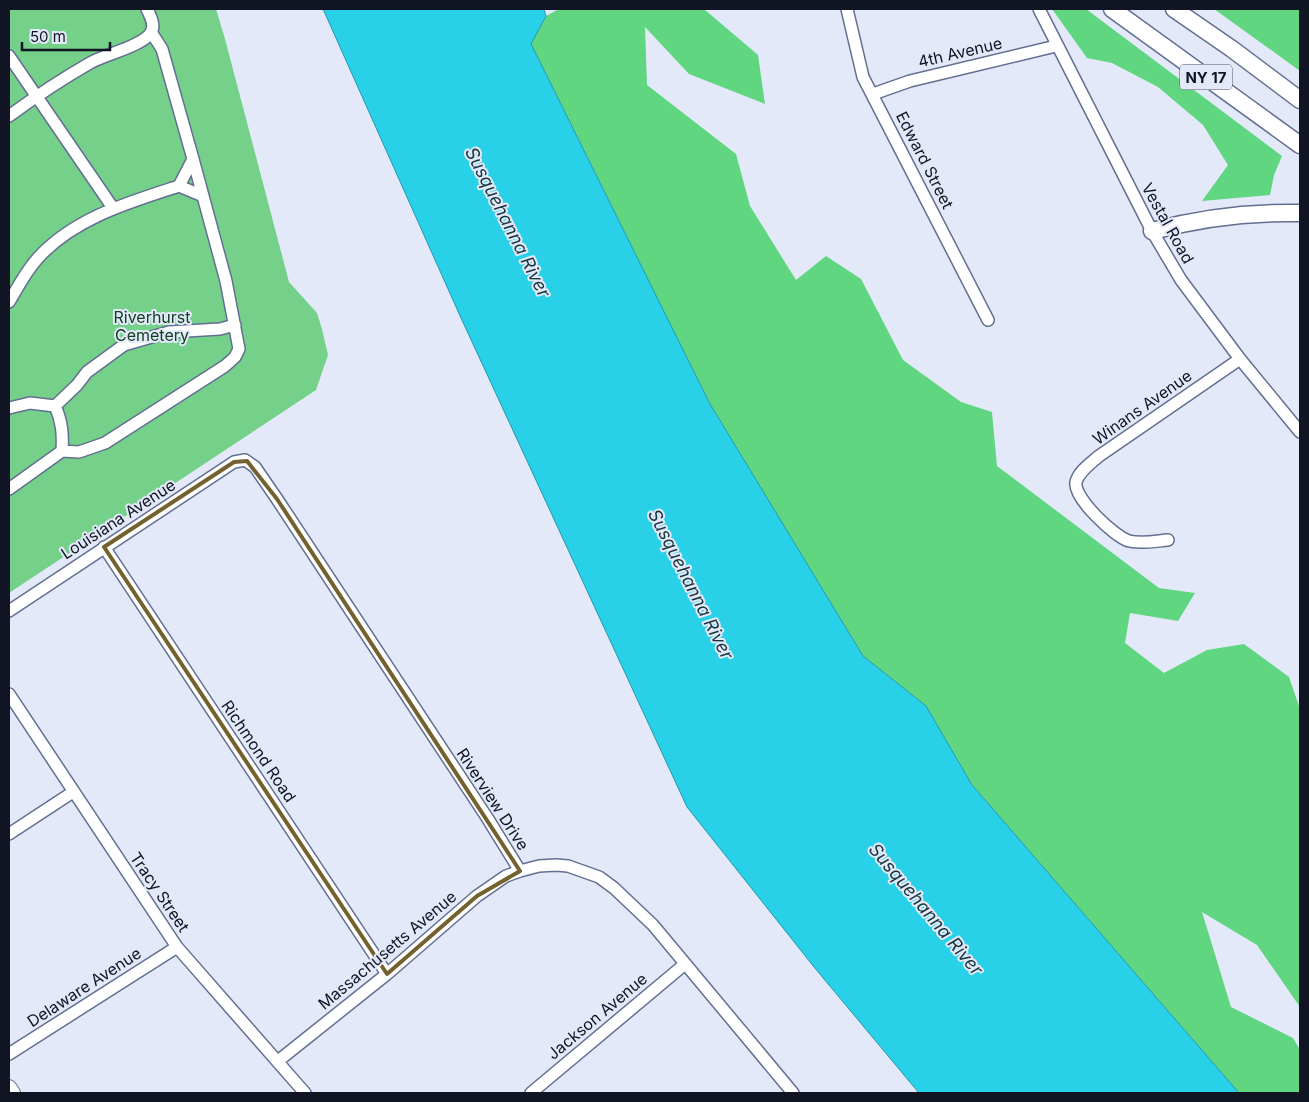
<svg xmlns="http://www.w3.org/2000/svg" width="1309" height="1102" font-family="Inter,sans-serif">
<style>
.green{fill:#75d08a}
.forest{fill:#60d680}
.water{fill:#28d1e8;stroke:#2199ad}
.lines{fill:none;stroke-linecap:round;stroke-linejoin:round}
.minor-casing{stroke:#636f92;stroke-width:14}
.major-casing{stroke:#636f92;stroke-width:16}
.highway-casing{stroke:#636f92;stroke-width:19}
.minor{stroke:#fff;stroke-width:11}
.major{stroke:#fff;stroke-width:14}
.highway{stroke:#fff;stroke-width:16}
.marked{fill:none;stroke:#73612f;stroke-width:4;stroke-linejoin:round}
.labels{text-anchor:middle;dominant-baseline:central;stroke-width:4;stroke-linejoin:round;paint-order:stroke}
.shield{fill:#e3e9f9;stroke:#505563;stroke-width:1}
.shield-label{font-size:15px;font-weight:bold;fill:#111523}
.street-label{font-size:16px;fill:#111523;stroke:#e3e9f9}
.park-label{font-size:16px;fill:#10401f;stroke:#e3e9f9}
.water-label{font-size:18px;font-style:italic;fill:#16363c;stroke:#e3e9f9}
</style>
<rect width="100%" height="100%" fill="#e3e9f9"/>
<path class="green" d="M9,9H216L225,39L289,282L317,313L322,329L328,355L316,390L9,593Z"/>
<path class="forest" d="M559,9H704L758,55L765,104L689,74L645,27L647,85L736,154L750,206L796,280L826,256L861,279L903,360L961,402L992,412L997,466L1159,588L1195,593L1178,621L1130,613L1125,643L1164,673L1207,650L1244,644L1289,677L1300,709V1007L1257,945L1202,912L1231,1007L1293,1038L1300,1050V1093H1239L972,785L926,706L863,656L710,404L531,44L546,16Z
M1052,9H1086L1282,156L1274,175L1270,195L1202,201L1228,165L1203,125L1158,87L1112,63L1087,58Z
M1214,9H1300V71Z"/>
<path class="water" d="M323,9H544L546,16L531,44L710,404L863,656L926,706L972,785L1239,1093H919L814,967L687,807L461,318Z"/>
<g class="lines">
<defs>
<path id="minor" d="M847,9L863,77L988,320
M1039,9L1152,231L1181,280L1240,359L1300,432
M9,56L113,208
M873,94L910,81L1056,46
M9,116C35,97 62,79 90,63C106,54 139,47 150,34C156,27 151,17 147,9
M179,186L203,196
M9,302C18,287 26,271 38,258C74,218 130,202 179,186L193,159
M55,406L77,385L87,372L124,345L169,332L220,329L235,325
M9,408L30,403L55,406C62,421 63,434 62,451L9,489
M62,451L79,452L105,443L225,366L235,357L239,349L226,281L193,159L162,49L151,32
M1168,540C1156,541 1142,544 1129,541C1115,537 1073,498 1076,482C1079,471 1091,463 1099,456L1240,359
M104,547L387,974
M9,611L234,462L245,460L255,467L277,499L488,819L520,871
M9,694L177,947L305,1093
M9,834L73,792
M9,1054L177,947
M278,1061L387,974L477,896L506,876L520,871L539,866L556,865L568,866L599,877L614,888L653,925L793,1093
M531,1093L685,964"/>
<path id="major" d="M9,1087L13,1093"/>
<path id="highway" d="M1112,9L1300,145
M1174,9L1232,49L1300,100
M1152,231C1200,218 1250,212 1300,213"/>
</defs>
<use href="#minor" class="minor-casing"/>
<use href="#major" class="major-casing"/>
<use href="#highway" class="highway-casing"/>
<use href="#minor" class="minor"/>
<use href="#major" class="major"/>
<use href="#highway" class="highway"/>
</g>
<path class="marked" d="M247,461L277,499L520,871L477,896L387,974L104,547L234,462Z"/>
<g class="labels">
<rect class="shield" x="1180" y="64.5" width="52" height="25" rx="4"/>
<g class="shield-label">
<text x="1206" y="77">NY 17</text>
</g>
<g class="street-label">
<text transform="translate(960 52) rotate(-13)">4th Avenue</text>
<text transform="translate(925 160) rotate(63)">Edward Street</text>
<text transform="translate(1168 223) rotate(61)">Vestal Road</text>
<text transform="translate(1142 407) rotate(-35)">Winans Avenue</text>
<text transform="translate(118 519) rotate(-33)">Louisiana Avenue</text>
<text transform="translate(259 751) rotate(56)">Richmond Road</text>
<text transform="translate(493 799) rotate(57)">Riverview Drive</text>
<text transform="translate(160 892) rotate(56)">Tracy Street</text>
<text transform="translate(387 950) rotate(-40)">Massachusetts Avenue</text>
<text transform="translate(84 987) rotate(-33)">Delaware Avenue</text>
<text transform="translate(597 1016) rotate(-40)">Jackson Avenue</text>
</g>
<g class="park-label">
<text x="152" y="317">Riverhurst<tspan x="152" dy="18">Cemetery</tspan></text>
</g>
<g class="water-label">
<text transform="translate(508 222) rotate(63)">Susquehanna River</text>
<text transform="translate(691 584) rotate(63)">Susquehanna River</text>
<text transform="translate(926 909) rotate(50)">Susquehanna River</text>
</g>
</g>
<rect width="1309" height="1102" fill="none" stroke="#111523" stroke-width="20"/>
<path d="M22 42v8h88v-8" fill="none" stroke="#111523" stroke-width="2.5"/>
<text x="30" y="42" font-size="15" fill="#111523" stroke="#e3e9f9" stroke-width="4" paint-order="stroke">50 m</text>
</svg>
